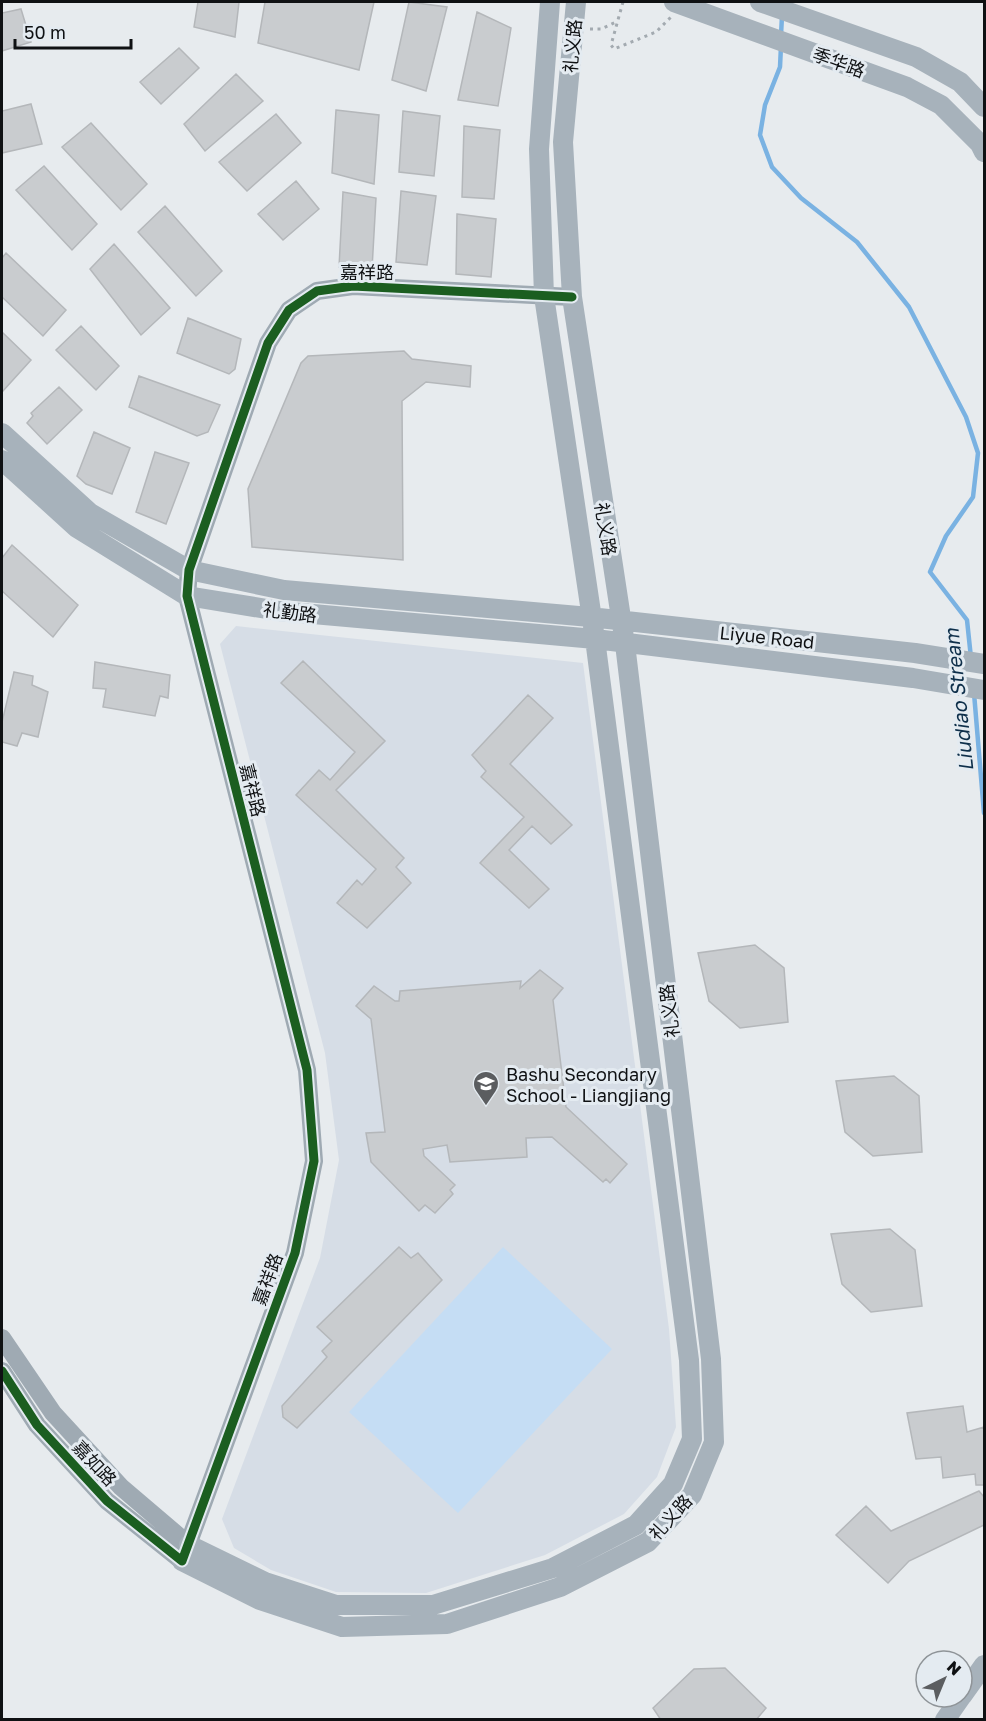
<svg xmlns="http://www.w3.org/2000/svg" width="986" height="1721" font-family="'Golos Text','Noto Sans SC',sans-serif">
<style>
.built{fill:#d6dde6}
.green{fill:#c5ddf4}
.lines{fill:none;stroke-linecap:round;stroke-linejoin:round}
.stream{stroke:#7ab2e2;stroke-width:4.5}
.building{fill:#c9cccf;stroke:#b4b7ba;stroke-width:1.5}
.path{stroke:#a3aab0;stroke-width:3;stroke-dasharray:3 4.5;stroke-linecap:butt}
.tertiary{stroke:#9faab3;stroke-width:18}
.secondary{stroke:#a7b2bb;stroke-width:20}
.secondary-bridge{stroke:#a7b2bb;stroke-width:20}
.cycleway-casing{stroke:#e4ebf1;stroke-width:13}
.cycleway{stroke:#1b5e20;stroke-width:9}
.labels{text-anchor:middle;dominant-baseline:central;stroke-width:6;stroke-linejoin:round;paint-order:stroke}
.street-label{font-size:18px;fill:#0f1113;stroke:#e4ebf1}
.poi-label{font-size:18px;fill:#0f1113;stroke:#e4ebf1;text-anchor:start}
.water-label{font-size:20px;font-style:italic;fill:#0e2f4a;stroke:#e4ebf1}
</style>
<rect width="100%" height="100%" fill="#e7ebee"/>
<path class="built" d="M236,626L583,663L669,1329L676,1427L657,1477L624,1514L545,1555L426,1593L336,1592L271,1570L234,1548L222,1519L320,1258L339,1160L325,1053L220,644Z"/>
<path class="green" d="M503,1247L612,1349L458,1513L349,1412Z"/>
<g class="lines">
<path class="stream" d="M781,35L782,16
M781,46L780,67L765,105L760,135L772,167L801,198L857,242L909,307L966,417L978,453L973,497L946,536L930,572L967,620L971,658
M974,693L984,813"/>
</g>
<path class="building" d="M198,2H239L235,37L194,27Z
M265,2H374L359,70L258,43Z
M409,2L447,7L426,91L392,80Z
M21,9L31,42L2,51V13Z
M477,12L511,28L498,106L458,100Z
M179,48L199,68L161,104L140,82Z
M236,74L263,101L205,151L184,124Z
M31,104L42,144L2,153V111Z
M336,110L379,115L374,184L332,173Z
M403,111L440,116L434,176L399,172Z
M276,114L301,143L247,191L219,162Z
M91,123L147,184L121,210L62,147Z
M464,126L500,130L494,199L462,197Z
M44,166L97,224L72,250L16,190Z
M296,181L319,209L283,240L258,214Z
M401,191L436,196L427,265L396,262Z
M343,192L376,198L372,269L339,267Z
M165,206L222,271L196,296L138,232Z
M457,214L496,219L491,277L456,274Z
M114,244L170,308L141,335L90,269Z
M6,253L66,310L43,336L2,297V258Z
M188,318L241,339L235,369L229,374L177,353Z
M81,326L119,366L96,390L56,350Z
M2,332L31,360L2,392Z
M404,351L412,359L471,366L470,387L426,382L402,401L403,560L252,547L248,489L301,363L308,356Z
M139,376L220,405L208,432L197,436L129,407Z
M59,387L82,410L47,444L27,423L33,416L31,413Z
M94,432L130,448L112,494L86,484L77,476Z
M155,452L189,463L166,524L136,512Z
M12,545L78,605L53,637L2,591V558Z
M303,661L385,741L336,790L404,858L396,867L411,883L367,928L337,903L357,880L362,885L376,869L296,795L319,770L330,780L355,752L281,683Z
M95,662L170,675L168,698L160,696L155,716L103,707L106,689L93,688Z
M14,672L33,676L32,685L48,692L38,737L22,733L17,746L2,742V722Z
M528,695L553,718L510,764L572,825L551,844L532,826L509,850L549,889L529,908L480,863L524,817L481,777L486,771L472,755Z
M755,945L784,968L788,1022L740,1028L709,1001L698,953Z
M540,970L563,988L553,1000L566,1107L627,1164L610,1183L606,1179L603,1182L552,1137L526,1138L527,1157L450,1162L447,1145L423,1149L424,1156L455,1185L450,1190L453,1194L435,1213L425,1205L419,1211L371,1162L366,1133L385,1132L371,1019L356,1006L374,986L395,1001H399L400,991L521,981L520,988Z
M894,1076L919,1096L922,1152L873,1156L845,1132L836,1081Z
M890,1229L915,1250L922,1306L871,1312L842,1284L831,1234Z
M399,1247L411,1258L418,1253L442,1280L297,1428L283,1417L282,1406L327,1357L322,1351L332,1341L317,1327Z
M963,1406L967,1432L984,1427V1485H976L975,1474L943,1478L941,1457L916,1459L907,1413Z
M979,1491L984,1497V1525L909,1561L888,1583L836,1535L866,1506L891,1531Z
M725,1668L766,1708L756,1720H661L653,1708L694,1669Z"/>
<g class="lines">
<path class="path" d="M623,2L611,45L614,49L656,32L671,17
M590,29H601L616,22"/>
<path class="tertiary" d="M2,1338L53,1413L121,1487L189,1545
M2,1371L37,1425L107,1501L182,1561L295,1253L314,1161L307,1070L187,596L189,570L268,343L289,310L317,291L353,286L572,297"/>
<path class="secondary" d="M760,2L916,57L960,82L984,107
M2,433L90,513L189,570L284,590L590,617L915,653L984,664
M2,460L77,528L187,596L279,611L595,639L913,678L984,690
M189,1545L265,1582L336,1605H433L553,1568L636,1525L673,1484L692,1439L689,1360L595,639L544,296L539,149L550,2
M182,1561L260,1600L342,1627L447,1624L560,1587L648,1542L692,1495L714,1442L711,1359L625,644L572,297L563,142L576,2
M962,1696L984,1665
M945,1720L961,1697"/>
<path class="secondary-bridge" d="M674,2L907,87L941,105L980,144L984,152"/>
<defs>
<path id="cycleway" d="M2,1371L37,1425L107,1501L182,1561L295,1253L314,1161L307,1070L187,596L189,570L268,343L289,310L317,291L353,286L572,297"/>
</defs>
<use href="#cycleway" class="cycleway-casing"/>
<use href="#cycleway" class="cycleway"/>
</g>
<defs>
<symbol id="school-pin" viewBox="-11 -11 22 30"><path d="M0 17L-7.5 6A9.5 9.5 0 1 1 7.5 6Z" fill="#5b5d60" stroke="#e4ebf1"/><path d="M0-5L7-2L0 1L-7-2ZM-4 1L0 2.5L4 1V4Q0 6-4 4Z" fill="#fff"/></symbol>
</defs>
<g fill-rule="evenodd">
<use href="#school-pin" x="471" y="1069" width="30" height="40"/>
</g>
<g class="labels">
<g class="street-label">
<text transform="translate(572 46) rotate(-85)">礼义路</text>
<text transform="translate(839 62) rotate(20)">季华路</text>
<text x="367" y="272">嘉祥路</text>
<text transform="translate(606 529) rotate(81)">礼义路</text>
<text transform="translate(290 612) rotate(7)">礼勤路</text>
<text transform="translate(767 637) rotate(6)">Liyue Road</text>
<text transform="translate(253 790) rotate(76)">嘉祥路</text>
<text transform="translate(669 1011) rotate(-97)">礼义路</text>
<text transform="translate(267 1279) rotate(-70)">嘉祥路</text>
<text transform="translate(95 1463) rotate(47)">嘉如路</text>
<text transform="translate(670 1517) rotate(-48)">礼义路</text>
</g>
<g class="poi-label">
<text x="506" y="1074">Bashu Secondary<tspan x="506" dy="21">School - Liangjiang</tspan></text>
</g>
<g class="water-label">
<text transform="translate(958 700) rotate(-96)">Liudiao Stream</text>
</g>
</g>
<rect width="986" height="1721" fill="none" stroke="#0f1113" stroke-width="6"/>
<g transform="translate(944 1679) rotate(43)"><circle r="28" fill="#e4ebf1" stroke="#8f9498" stroke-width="1.5"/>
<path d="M0-4.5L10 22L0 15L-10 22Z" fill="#5b5d60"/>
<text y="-9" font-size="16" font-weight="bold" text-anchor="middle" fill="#0f1113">N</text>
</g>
<path d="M15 39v9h116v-9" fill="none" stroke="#0f1113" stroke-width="3"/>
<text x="24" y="39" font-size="18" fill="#0f1113" stroke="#e4ebf1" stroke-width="4.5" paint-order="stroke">50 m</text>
</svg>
